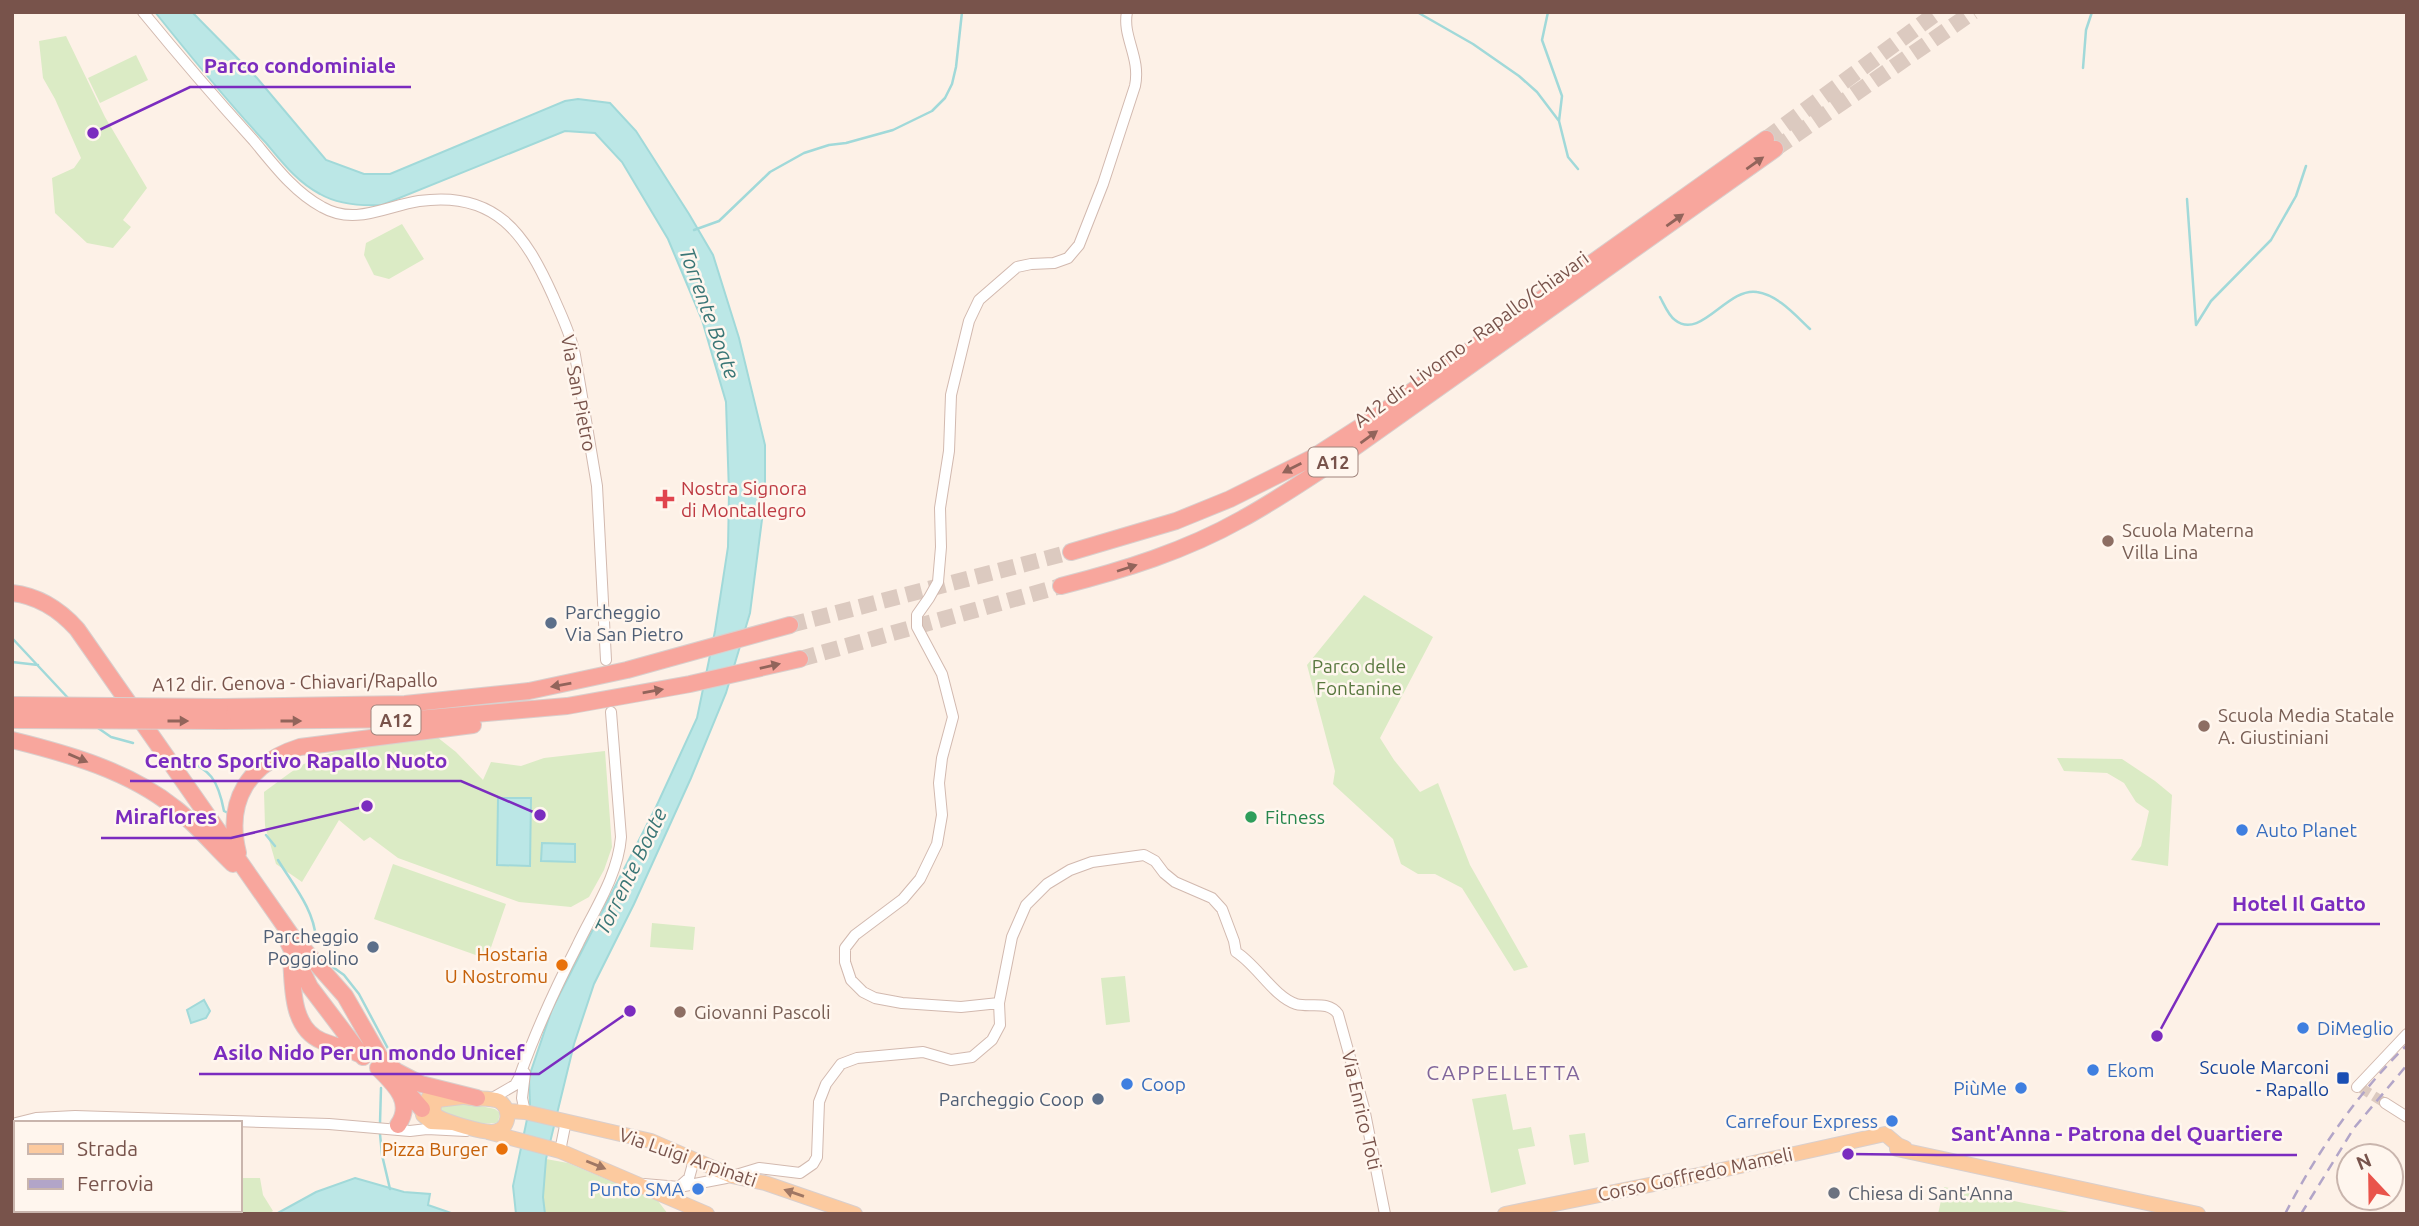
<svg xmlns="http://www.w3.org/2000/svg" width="2419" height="1226" font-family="Ubuntu,sans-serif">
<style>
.green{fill:#dbebc5}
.water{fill:#bbe7e6;stroke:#a1d9d9;stroke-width:2}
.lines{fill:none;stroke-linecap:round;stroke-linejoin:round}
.stream{stroke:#a1d9d9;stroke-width:2.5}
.minor-tunnel{stroke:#dccac0;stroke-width:10;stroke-dasharray:10 5;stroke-linecap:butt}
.highway-tunnel{stroke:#dccac0;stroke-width:16;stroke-dasharray:16 8;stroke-linecap:butt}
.minor-casing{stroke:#d2b9af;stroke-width:12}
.major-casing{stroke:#d9cfcd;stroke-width:16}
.highway-casing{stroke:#d9cfcd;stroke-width:18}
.minor{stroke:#fff;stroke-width:10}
.major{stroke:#fcca9f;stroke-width:14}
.highway{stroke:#f8a69d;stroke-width:16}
.rail{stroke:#b2a5c8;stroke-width:2.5;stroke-dasharray:10 7;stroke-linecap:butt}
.highway-bridge-casing{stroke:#d9cfcd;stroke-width:18;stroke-linecap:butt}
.highway-bridge{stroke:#f8a69d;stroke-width:16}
.oneway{fill:#92645b}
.oneway2{fill:#a07764}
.health-dot{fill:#e0444e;stroke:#fff6ee;stroke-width:2.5}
.education-dot{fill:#8d6e63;stroke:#fff6ee;stroke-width:2.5}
.service-dot{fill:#5c6f8a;stroke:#fff6ee;stroke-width:2.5}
.leisure-dot{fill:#2e9e5b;stroke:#fff6ee;stroke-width:2.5}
.shop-dot{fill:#3f7fe0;stroke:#fff6ee;stroke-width:2.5}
.food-dot{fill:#e8710a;stroke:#fff6ee;stroke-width:2.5}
.transit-dot{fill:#1a4fb4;stroke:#fff6ee;stroke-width:2.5}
.worship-dot{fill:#6b7280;stroke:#fff6ee;stroke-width:2.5}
.labels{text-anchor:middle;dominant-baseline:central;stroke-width:5;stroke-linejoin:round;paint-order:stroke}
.shield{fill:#fff6ee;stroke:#a0847c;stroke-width:2}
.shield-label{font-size:18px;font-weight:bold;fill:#78534b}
.street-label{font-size:19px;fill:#78534b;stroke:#fff6ee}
.health-label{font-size:19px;fill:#be3a42;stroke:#fff6ee;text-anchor:start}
.education-label{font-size:19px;fill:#785e54;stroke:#fff6ee;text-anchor:start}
.service-label{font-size:19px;fill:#4e5e75;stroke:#fff6ee;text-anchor:end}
.park-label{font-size:19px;fill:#59783f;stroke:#fff6ee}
.leisure-label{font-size:19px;fill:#27864d;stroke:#fff6ee;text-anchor:start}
.shop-label{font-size:19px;fill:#366cbe;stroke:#fff6ee;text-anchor:start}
.food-label{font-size:19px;fill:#c56008;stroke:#fff6ee;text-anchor:end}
.transit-label{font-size:19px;fill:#164399;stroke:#fff6ee;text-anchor:end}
.worship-label{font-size:19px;fill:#5b616d;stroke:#fff6ee;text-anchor:start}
.water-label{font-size:21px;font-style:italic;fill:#3a7676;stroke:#fff6ee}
.neighbourhood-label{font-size:21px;letter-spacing:2px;fill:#80669b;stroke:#fff6ee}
.leader{fill:none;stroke:#7b2cbf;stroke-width:2.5}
.callout-dot{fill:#7b2cbf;stroke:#fff6ee;stroke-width:2.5}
.callout-label{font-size:21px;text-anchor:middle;font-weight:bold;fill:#7b2cbf;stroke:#fff6ee;stroke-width:5;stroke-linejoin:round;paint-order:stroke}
</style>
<rect width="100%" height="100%" fill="#fdf1e7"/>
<path class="green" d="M66,36L105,117L147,188L123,220L131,227L113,248L87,243L55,213L52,178L74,168L81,158L55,99L43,78L39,41Z
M136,55L148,80L100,103L88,78Z
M402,224L424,259L389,279L374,275L364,255L366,243Z
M1364,595L1433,637L1380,738L1394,760L1420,792L1438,783L1470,865L1528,967L1514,971L1462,888L1435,874H1418L1401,864L1393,839L1333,784L1335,771L1307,665Z
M437,737L456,752L483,780L491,762L521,766L544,758L605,751L612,847L604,870L589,897L571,907L519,902L398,858L370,837L364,841L339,820L302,882L276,864L265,826L264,792C282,779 302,762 324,755C360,744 399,741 437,737Z
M2057,758L2122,759L2155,781L2172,795L2168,866L2131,860L2141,846L2149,811L2136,802L2124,783L2107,773L2064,771Z
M393,864L506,904L487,959L374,919Z
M652,923L695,927L693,950L650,947Z
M1125,976L1130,1022L1106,1025L1101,978Z
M1506,1094L1513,1130L1531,1127L1535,1146L1518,1149L1526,1184L1491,1193L1472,1099Z
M452,1100L495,1109L500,1113L498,1122C490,1127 445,1118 439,1111L441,1102Z
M1585,1133L1589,1162L1574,1165L1569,1135Z
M546,1159L568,1163L658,1201L668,1214H545L543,1197Z
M240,1178H260L263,1195L273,1211L268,1214H12V1190L16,1189V1210H240Z
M1944,1187L2079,1214H1938Z"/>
<path class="water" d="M155,12H192L257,78L326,160L364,174H390L565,101L578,99L610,103L636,131L689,214L713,255L739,338L765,445V496L750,613L726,693L691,778L634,904L594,984L574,1044L546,1159L543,1197L545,1214H516L513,1186L530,1105L529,1077L552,1009L656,807L697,718L715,631L728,547L729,493L726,402L702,320L668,239L622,162L595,133L565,131L382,205C361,206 339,205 320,194C297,182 282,162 266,143C227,101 191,57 155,12Z
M498,798H531L530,866L497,865Z
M542,843L575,844V862L541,861Z
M204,1000L210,1011L206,1018L191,1023L187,1010Z
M355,1178L404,1192L430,1194L428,1205L454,1214H276L316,1192Z"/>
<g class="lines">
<path class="stream" d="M1417,12L1473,44L1519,76L1537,92L1559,121
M1548,12L1542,40L1562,96L1559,121L1568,157L1578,169
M2083,68L2086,30L2092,12
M2187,199L2196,325
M694,230L719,221L770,172L804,153L829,145L846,143L893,130L932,111L945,98L952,84L956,67L962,12
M1660,297C1664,304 1668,315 1675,320C1701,341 1727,287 1757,292C1778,295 1795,315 1810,329
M2196,325L2211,301L2271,240L2296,196L2306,166
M12,638L69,699
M12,662L38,665
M98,728L111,737L133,743
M181,758C211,769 218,780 224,811L228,813
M266,835L275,846
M278,860C293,885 314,909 316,939
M323,960L344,975L359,994L393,1058
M380,1123L381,1088
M380,1134L382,1155L390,1189"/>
<path class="minor-tunnel" d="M2361,1088L2385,1103"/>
<path class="highway-tunnel" d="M1766,139L1938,12
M1775,149L1973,12
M790,625L1071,552
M800,659L1061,586"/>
<defs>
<path id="minor" d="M143,12C179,56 216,99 254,141C274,165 294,192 322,207C355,226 386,206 419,201C496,190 525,234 553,296C561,315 571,334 575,355L597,486L606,660
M999,1003L961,1007L902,1003L875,998L863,992L851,980L845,962V948L855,935L903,899L920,879L937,844L942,815L939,783L942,758L953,717L942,674L917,627V615L929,598L938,582L941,547L940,508L949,451L951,395L969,321L979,300L1017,267L1031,264L1054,263L1068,258L1079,245L1103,184L1135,86C1141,57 1122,37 1127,12
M2357,1087L2407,1034
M489,1100L515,1085L519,1078C535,1032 555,989 577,946C593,912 618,876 621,837L611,712
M2385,1103L2407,1117
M525,1112L522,1098L525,1073
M12,1124L36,1118L75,1116L329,1124L410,1131L427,1129L466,1131
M560,1151L566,1121
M644,1184L679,1187L726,1178L759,1168L800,1173L813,1164L817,1157L819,1102L826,1084L841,1064L857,1058L923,1052L951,1060L972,1057L992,1040L1000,1025L999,1003L1012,937L1026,905L1047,884L1070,870L1092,862L1144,855L1155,861L1164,873L1175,882L1212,898L1222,909L1234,941L1236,952C1257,965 1274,997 1296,1004C1310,1008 1328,1000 1338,1014L1364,1108L1385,1214
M679,1187L689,1178L694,1160"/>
<path id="major" d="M507,1111L525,1112L651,1141L732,1176L765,1183L855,1214
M452,1123L431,1122L423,1115L422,1109L429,1097C443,1092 457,1097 472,1098C480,1099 491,1098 499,1101C511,1108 510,1127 497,1131C487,1135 443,1121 435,1115L433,1108L437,1100L462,1097
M488,1132L560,1151L707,1214
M1897,1149L2198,1214
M1505,1214L1699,1175L1885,1134L1898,1145L1905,1148"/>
<path id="highway" d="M1071,552L1176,521L1230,499L1312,458L1380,414L1766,139
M1061,586C1124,570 1185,551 1242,519C1280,498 1315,474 1351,450L1775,149
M12,593C39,596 59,609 77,629L291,935L345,996L380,1057L396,1071L421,1084L477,1098
M220,707L405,704L529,691L627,670L790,625
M223,721L417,719L567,706L690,684L800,659
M12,740C69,754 129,771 175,808C196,824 214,846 233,864
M238,853C225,800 249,763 300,747L473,725
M287,940L310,987L363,1057
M291,956C293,983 290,1028 322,1041C334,1046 347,1048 359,1054
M378,1068C394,1084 414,1102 398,1125
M401,1085L422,1109"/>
</defs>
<use href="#minor" class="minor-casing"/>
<use href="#major" class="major-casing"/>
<use href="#highway" class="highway-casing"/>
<use href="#minor" class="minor"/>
<use href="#major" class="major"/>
<use href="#highway" class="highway"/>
<path class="rail" d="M2285,1214C2317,1152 2357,1094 2407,1045
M2301,1214L2354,1128L2407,1065"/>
<defs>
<path id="highway-bridge" d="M12,705L220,707
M12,720L223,721"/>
</defs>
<use href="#highway-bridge" class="highway-bridge-casing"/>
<use href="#highway-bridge" class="highway-bridge"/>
</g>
<defs><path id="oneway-solid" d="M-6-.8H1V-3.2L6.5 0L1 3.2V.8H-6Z" transform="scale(1.75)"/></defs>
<g class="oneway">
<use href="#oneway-solid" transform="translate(1755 163) rotate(-35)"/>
<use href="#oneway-solid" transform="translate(1675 220) rotate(-35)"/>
<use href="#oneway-solid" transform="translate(1369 437) rotate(-36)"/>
<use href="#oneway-solid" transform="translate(1292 468) rotate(153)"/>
<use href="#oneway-solid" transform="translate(1127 568) rotate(-18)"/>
<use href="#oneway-solid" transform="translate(770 666) rotate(-13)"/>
<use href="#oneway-solid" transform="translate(561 685) rotate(170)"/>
<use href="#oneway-solid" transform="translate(653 691) rotate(-10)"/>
<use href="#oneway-solid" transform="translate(178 721)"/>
<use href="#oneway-solid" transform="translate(291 721)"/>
<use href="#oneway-solid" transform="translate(78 758) rotate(23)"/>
</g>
<g class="oneway2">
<use href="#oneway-solid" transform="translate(596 1165) rotate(22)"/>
<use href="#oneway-solid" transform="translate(794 1193) rotate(-161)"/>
</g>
<path class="health-dot" d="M661.5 488.5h7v7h7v7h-7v7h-7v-7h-7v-7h7z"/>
<g class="education-dot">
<circle cx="2108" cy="541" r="7"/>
<circle cx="2204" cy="726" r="7"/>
<circle cx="680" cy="1012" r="7"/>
</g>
<g class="service-dot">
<circle cx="551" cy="623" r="7"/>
<circle cx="373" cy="947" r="7"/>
<circle cx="1098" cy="1099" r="7"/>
</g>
<circle class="leisure-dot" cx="1251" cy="817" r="7"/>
<g class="shop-dot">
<circle cx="2242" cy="830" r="7"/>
<circle cx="2303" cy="1028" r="7"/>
<circle cx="2093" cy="1070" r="7"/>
<circle cx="1127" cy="1084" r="7"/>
<circle cx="2021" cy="1088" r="7"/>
<circle cx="1892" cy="1121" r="7"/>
<circle cx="698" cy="1189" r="7"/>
</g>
<g class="food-dot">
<circle cx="562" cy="965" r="7"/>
<circle cx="502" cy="1149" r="7"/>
</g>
<rect class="transit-dot" x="2336" y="1071" width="14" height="14" rx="3.5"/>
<circle class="worship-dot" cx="1834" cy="1193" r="7"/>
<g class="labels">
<g class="shield">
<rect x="1308.5" y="447.5" width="49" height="29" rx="5"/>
<rect x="371.5" y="705.5" width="49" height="29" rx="5"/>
</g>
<g class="shield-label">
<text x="1333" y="462">A12</text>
<text x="396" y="720">A12</text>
</g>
<g class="street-label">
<text transform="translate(1471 339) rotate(-36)">A12 dir. Livorno - Rapallo/Chiavari</text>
<text transform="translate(579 393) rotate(79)">Via San Pietro</text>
<text transform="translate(295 682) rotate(-1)">A12 dir. Genova - Chiavari/Rapallo</text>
<text transform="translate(1362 1110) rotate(77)">Via Enrico Toti</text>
<text transform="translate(688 1157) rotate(19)">Via Luigi Arpinati</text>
<text transform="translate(1695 1174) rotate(-12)">Corso Goffredo Mameli</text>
</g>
<g class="health-label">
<text x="681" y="488">Nostra Signora<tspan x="681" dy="22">di Montallegro</tspan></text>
</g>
<g class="education-label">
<text x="2122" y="530">Scuola Materna<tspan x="2122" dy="22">Villa Lina</tspan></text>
<text x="2218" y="715">Scuola Media Statale<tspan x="2218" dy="22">A. Giustiniani</tspan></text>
<text x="694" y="1012">Giovanni Pascoli</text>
</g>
<g class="service-label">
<text x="565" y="612" text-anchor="start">Parcheggio<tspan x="565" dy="22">Via San Pietro</tspan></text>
<text x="359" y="936">Parcheggio<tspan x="359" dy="22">Poggiolino</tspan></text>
<text x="1084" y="1099">Parcheggio Coop</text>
</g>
<g class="park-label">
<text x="1359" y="666">Parco delle<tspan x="1359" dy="22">Fontanine</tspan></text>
</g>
<g class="leisure-label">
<text x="1265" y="817">Fitness</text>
</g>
<g class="shop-label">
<text x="2256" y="830">Auto Planet</text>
<text x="2317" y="1028">DiMeglio</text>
<text x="2107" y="1070">Ekom</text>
<text x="1141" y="1084">Coop</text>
<text x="2007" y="1088" text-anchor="end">PiùMe</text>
<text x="1878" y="1121" text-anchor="end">Carrefour Express</text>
<text x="684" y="1189" text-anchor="end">Punto SMA</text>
</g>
<g class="food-label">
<text x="548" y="954">Hostaria<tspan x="548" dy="22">U Nostromu</tspan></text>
<text x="488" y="1149">Pizza Burger</text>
</g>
<g class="transit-label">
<text x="2329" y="1067">Scuole Marconi<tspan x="2329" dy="22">- Rapallo</tspan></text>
</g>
<g class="worship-label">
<text x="1848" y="1193">Chiesa di Sant'Anna</text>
</g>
<g class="water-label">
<text transform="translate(710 313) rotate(70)">Torrente Boate</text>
<text transform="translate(630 871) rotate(-64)">Torrente Boate</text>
</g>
<g class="neighbourhood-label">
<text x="1504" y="1072">CAPPELLETTA</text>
</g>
</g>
<path class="leader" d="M93 133L190 87H411M540 815L461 781H130M367 806L231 838H101M2157 1036L2218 924H2380M630 1011L539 1074H199M1848 1154L1937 1155H2297"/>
<g class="callout-dot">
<circle cx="93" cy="133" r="7"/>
<circle cx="540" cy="815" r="7"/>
<circle cx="367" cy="806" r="7"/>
<circle cx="2157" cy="1036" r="7"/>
<circle cx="630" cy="1011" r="7"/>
<circle cx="1848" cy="1154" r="7"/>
</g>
<g class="callout-label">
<text x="300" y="73">Parco condominiale</text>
<text x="296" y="768">Centro Sportivo Rapallo Nuoto</text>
<text x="166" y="824">Miraflores</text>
<text x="2299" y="911">Hotel Il Gatto</text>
<text x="369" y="1060">Asilo Nido Per un mondo Unicef</text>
<text x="2117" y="1141">Sant'Anna - Patrona del Quartiere</text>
</g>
<rect width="2419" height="1226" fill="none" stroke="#78534b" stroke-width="28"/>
<rect x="14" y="1121" width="228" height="91" fill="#fff6ee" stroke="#c9b5ad" stroke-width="2"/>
<rect x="28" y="1144" width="35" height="10" fill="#fcca9f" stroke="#c9b5ad" stroke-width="2"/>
<text x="77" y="1156" font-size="21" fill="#78534b">Strada</text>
<rect x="28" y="1179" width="35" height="10" fill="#b2a5c8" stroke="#c9b5ad" stroke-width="2"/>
<text x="77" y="1191" font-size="21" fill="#78534b">Ferrovia</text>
<g transform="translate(2370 1177) rotate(338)"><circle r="33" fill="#fff6ee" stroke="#c9b5ad" stroke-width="2"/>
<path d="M0-5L12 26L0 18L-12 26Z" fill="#e9544b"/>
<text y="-10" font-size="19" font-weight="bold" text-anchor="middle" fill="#78534b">N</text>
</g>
</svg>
